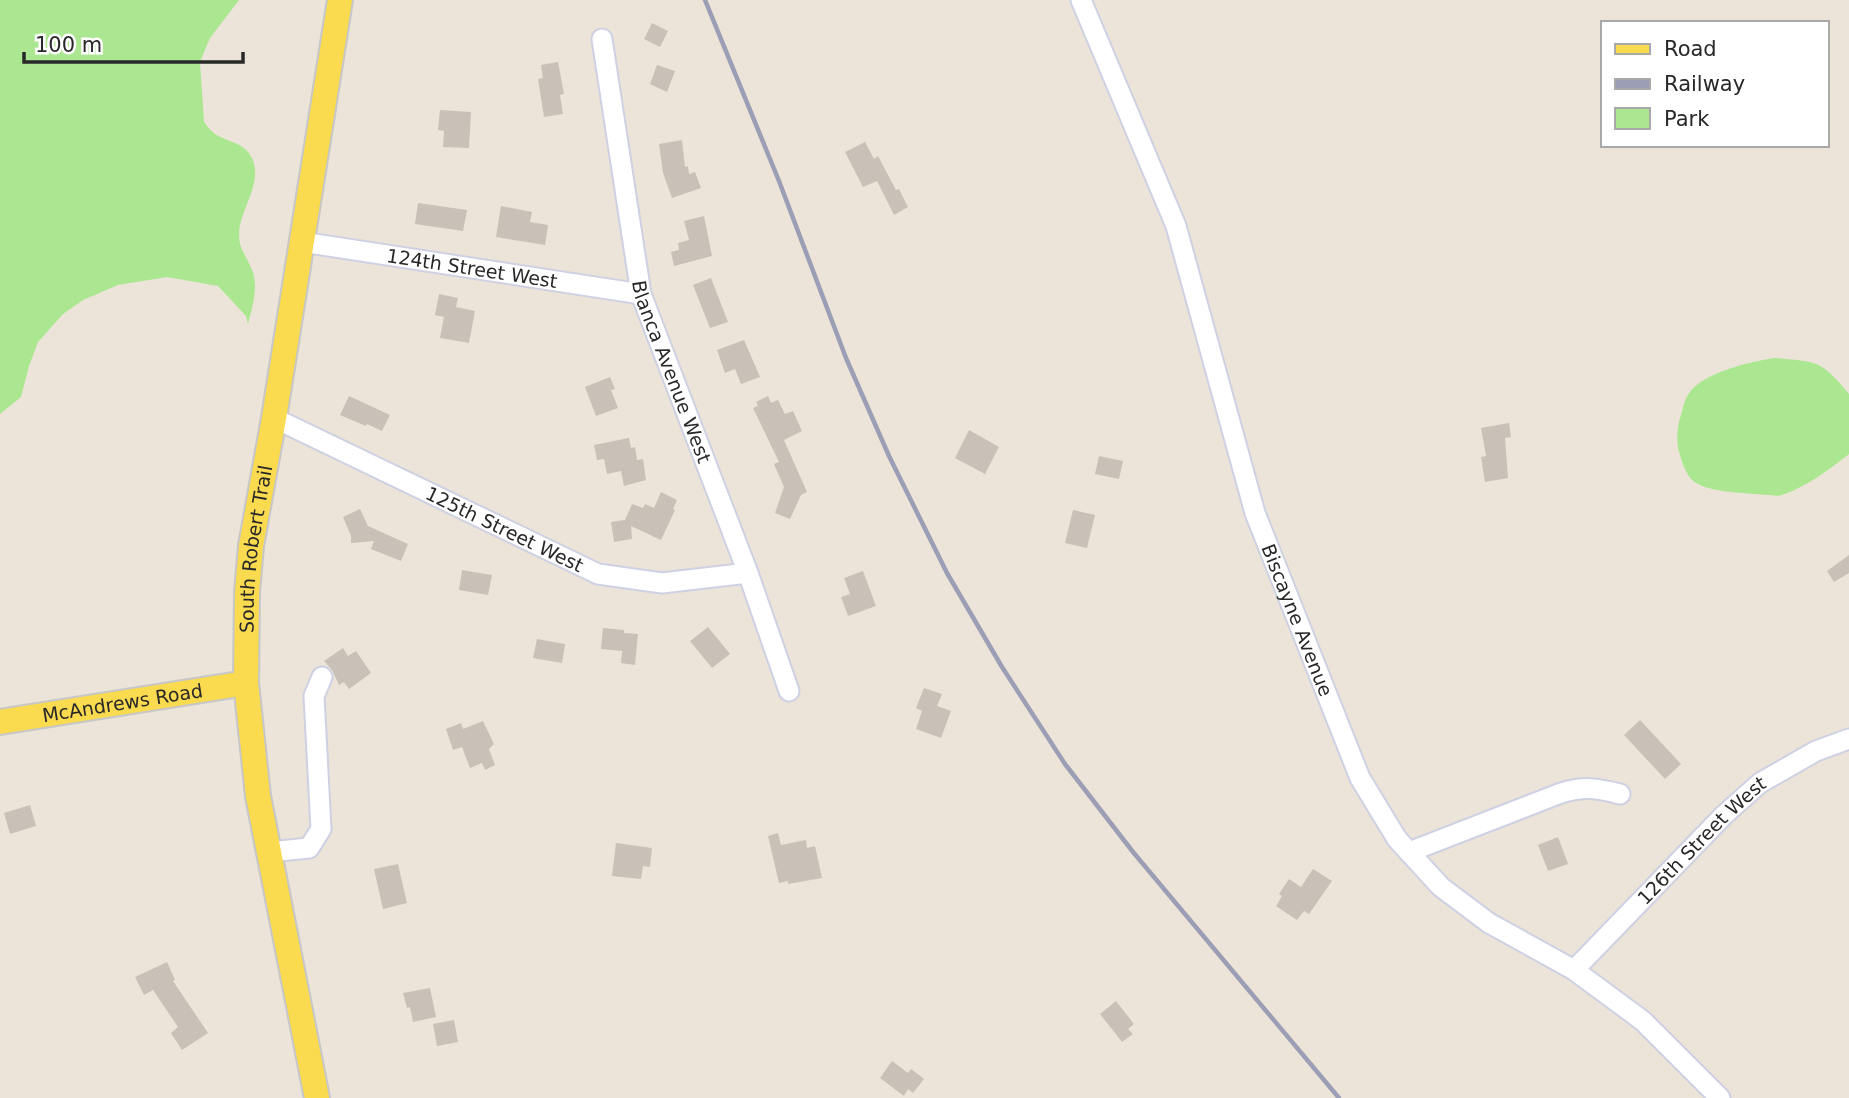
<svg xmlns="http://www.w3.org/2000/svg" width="1849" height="1098" font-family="'DejaVu Sans',sans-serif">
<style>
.green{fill:#aae790}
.building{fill:#c7c1b8}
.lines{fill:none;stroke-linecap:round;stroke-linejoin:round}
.minor-casing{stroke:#ced1e3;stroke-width:23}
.major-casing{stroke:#c7c7c7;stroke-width:28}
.minor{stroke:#fff;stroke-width:19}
.major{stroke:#fada4f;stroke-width:24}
.rail{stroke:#9b9eb4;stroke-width:4.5}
.labels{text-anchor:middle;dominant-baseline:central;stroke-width:5;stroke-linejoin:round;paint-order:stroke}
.street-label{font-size:19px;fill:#282828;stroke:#fff}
</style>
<rect width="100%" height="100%" fill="#ece4d8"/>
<path class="green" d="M0,0H239L210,38L200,62L204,122C207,126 211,131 215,134C225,141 240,142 248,152C266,175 245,202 240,225C236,247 245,252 252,270C259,287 252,308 248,324L246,316L218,286L167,277L118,285L83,300L63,314L38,342L29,366L21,397L0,414Z
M1775,358C1818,362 1821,360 1849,394V454C1830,469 1802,490 1778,496C1756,493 1717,494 1698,484C1686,478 1683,464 1679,452C1676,441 1677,426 1681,415C1683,409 1684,401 1688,395C1700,373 1752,361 1775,358Z"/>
<path class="building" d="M652,23L668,31L660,47L644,39Z
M558,62L564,94L560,95L563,114L544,117L538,79L543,78L541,65Z
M657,65L675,71L667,92L650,84Z
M440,110L471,112L469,148L443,147L444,131L438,130Z
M682,140L685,167L688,166L689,174L695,172L701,188L672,198L663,173L659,144Z
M865,142L874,159L878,156L896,190L899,189L908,207L894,215L877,181L863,187L845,152Z
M418,203L467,210L463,231L415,224Z
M501,206L532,212L530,222L548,225L545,245L496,237Z
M704,216L712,256L674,266L671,252L679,250L678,243L689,240L684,221Z
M711,278L728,322L710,328L693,285Z
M439,294L458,298L456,307L475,311L469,343L440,338L444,317L435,315Z
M744,340L760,377L741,384L735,369L725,373L717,350Z
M610,377L615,389L611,390L618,408L596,416L585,387Z
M349,396L390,415L382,431L367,424L366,426L340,415Z
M768,396L771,403L778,400L785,414L793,411L802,431L784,440L807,492L801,495L790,519L775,513L784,487L774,464L779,462L753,408L758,406L756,402Z
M1509,423L1511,437L1505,438L1508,478L1485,482L1481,457L1486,456L1481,428Z
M969,430L999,447L985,474L955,458Z
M629,438L631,448L635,447L637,460L643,459L646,480L624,486L621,471L607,474L604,459L597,460L594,445Z
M1099,456L1123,461L1119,479L1095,474Z
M661,492L677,500L673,509L675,510L661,540L631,526L632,539L614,542L611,522L625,520L632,504L643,508L645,504L654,508Z
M360,509L368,526L408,544L401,561L371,549L374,541L351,543V536L343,517Z
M1073,510L1095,515L1087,548L1065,543Z
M1849,555V573L1834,582L1827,571Z
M462,570L492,575L488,595L459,590Z
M863,571L876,606L848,616L841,597L850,594L844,578Z
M708,627L730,654L712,668L690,641Z
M603,628L624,630V633L638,634L635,665L621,663L622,651L601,649Z
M537,639L565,644L562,663L533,658Z
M343,648L348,656L356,651L371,673L349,689L344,682L339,685L332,670L324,661Z
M924,688L942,694L937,706L951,711L941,738L916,729L922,711L916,708Z
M1640,720L1681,764L1665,779L1624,735Z
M483,721L494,744L489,749L495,765L485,770L482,763L470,768L462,747L453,750L446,729L461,723L463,729Z
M30,805L36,826L10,834L4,813Z
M778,833L781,845L806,840L807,848L815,846L822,878L788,884V881L779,883L768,836Z
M1558,837L1568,864L1548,871L1538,845Z
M616,843L652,848L650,867L643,866L641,879L612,876Z
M398,864L407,903L383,909L374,869Z
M1313,869L1332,881L1309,914L1304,911L1297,920L1276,906L1282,896L1279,894L1289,879L1301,887Z
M167,962L175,980L173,981L208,1033L182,1050L171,1033L178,1027L153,990L144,995L135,977Z
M430,988L436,1017L413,1022L410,1007L407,1008L403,993Z
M1116,1001L1134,1024L1128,1029L1133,1034L1122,1042L1100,1014Z
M454,1020L458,1042L437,1046L433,1024Z
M892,1061L908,1073L911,1069L924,1079L913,1093L908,1089L904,1096L880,1078Z"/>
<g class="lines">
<defs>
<g id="minor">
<path id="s1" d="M1081,0L1176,226L1255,513L1360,778L1397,839L1441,887L1489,923L1574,970L1643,1021L1720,1098"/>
<path id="s2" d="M602,39L641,294L748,573L789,691"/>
<path id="s3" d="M302,242L641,294"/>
<path id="s4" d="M274,418L598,574L662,583L748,573"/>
<path d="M269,852L309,848L321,829L314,696L322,677"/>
<path d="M1409,852L1561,793C1584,786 1597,788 1620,794"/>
<path id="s5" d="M1574,970L1724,815L1760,783L1816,751L1849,739"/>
</g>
<g id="major">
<path id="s6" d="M0,722L246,683"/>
<path id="s7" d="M317,1098L258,796L246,683L247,592L251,546L274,418L340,0"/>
</g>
</defs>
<use href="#minor" class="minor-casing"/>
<use href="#major" class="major-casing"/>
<use href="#minor" class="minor"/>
<use href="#major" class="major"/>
<path class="rail" d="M705,0L779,181L846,358L889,456L947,573L1002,667L1065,764L1133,852L1339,1098"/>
</g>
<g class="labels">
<g class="street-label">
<text stroke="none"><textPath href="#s3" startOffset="172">124th Street West</textPath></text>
<text stroke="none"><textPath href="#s2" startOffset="341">Blanca Avenue West</textPath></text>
<text stroke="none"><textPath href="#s4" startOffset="256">125th Street West</textPath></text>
<text stroke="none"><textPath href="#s7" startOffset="556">South Robert Trail</textPath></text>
<text stroke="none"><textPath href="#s1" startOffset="658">Biscayne Avenue</textPath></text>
<text stroke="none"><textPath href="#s6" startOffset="124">McAndrews Road</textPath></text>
<text stroke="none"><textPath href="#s5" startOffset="182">126th Street West</textPath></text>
</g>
</g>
<rect x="1601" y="21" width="228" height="126" fill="#ffffff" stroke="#a9a9a9" stroke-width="2"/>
<rect x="1615" y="44" width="35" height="10" fill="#fada4f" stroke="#a9a9a9" stroke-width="2"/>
<text x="1664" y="56" font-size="21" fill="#282828">Road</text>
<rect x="1615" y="79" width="35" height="10" fill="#9b9eb4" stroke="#a9a9a9" stroke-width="2"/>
<text x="1664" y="91" font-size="21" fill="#282828">Railway</text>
<rect x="1615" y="108" width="35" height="21" fill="#aae790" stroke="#a9a9a9" stroke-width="2"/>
<text x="1664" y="126" font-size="21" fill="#282828">Park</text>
<path d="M24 52v10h219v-10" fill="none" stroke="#282828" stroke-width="3.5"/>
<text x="35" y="52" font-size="21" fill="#282828" stroke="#ffffff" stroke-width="5" paint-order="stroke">100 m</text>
</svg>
